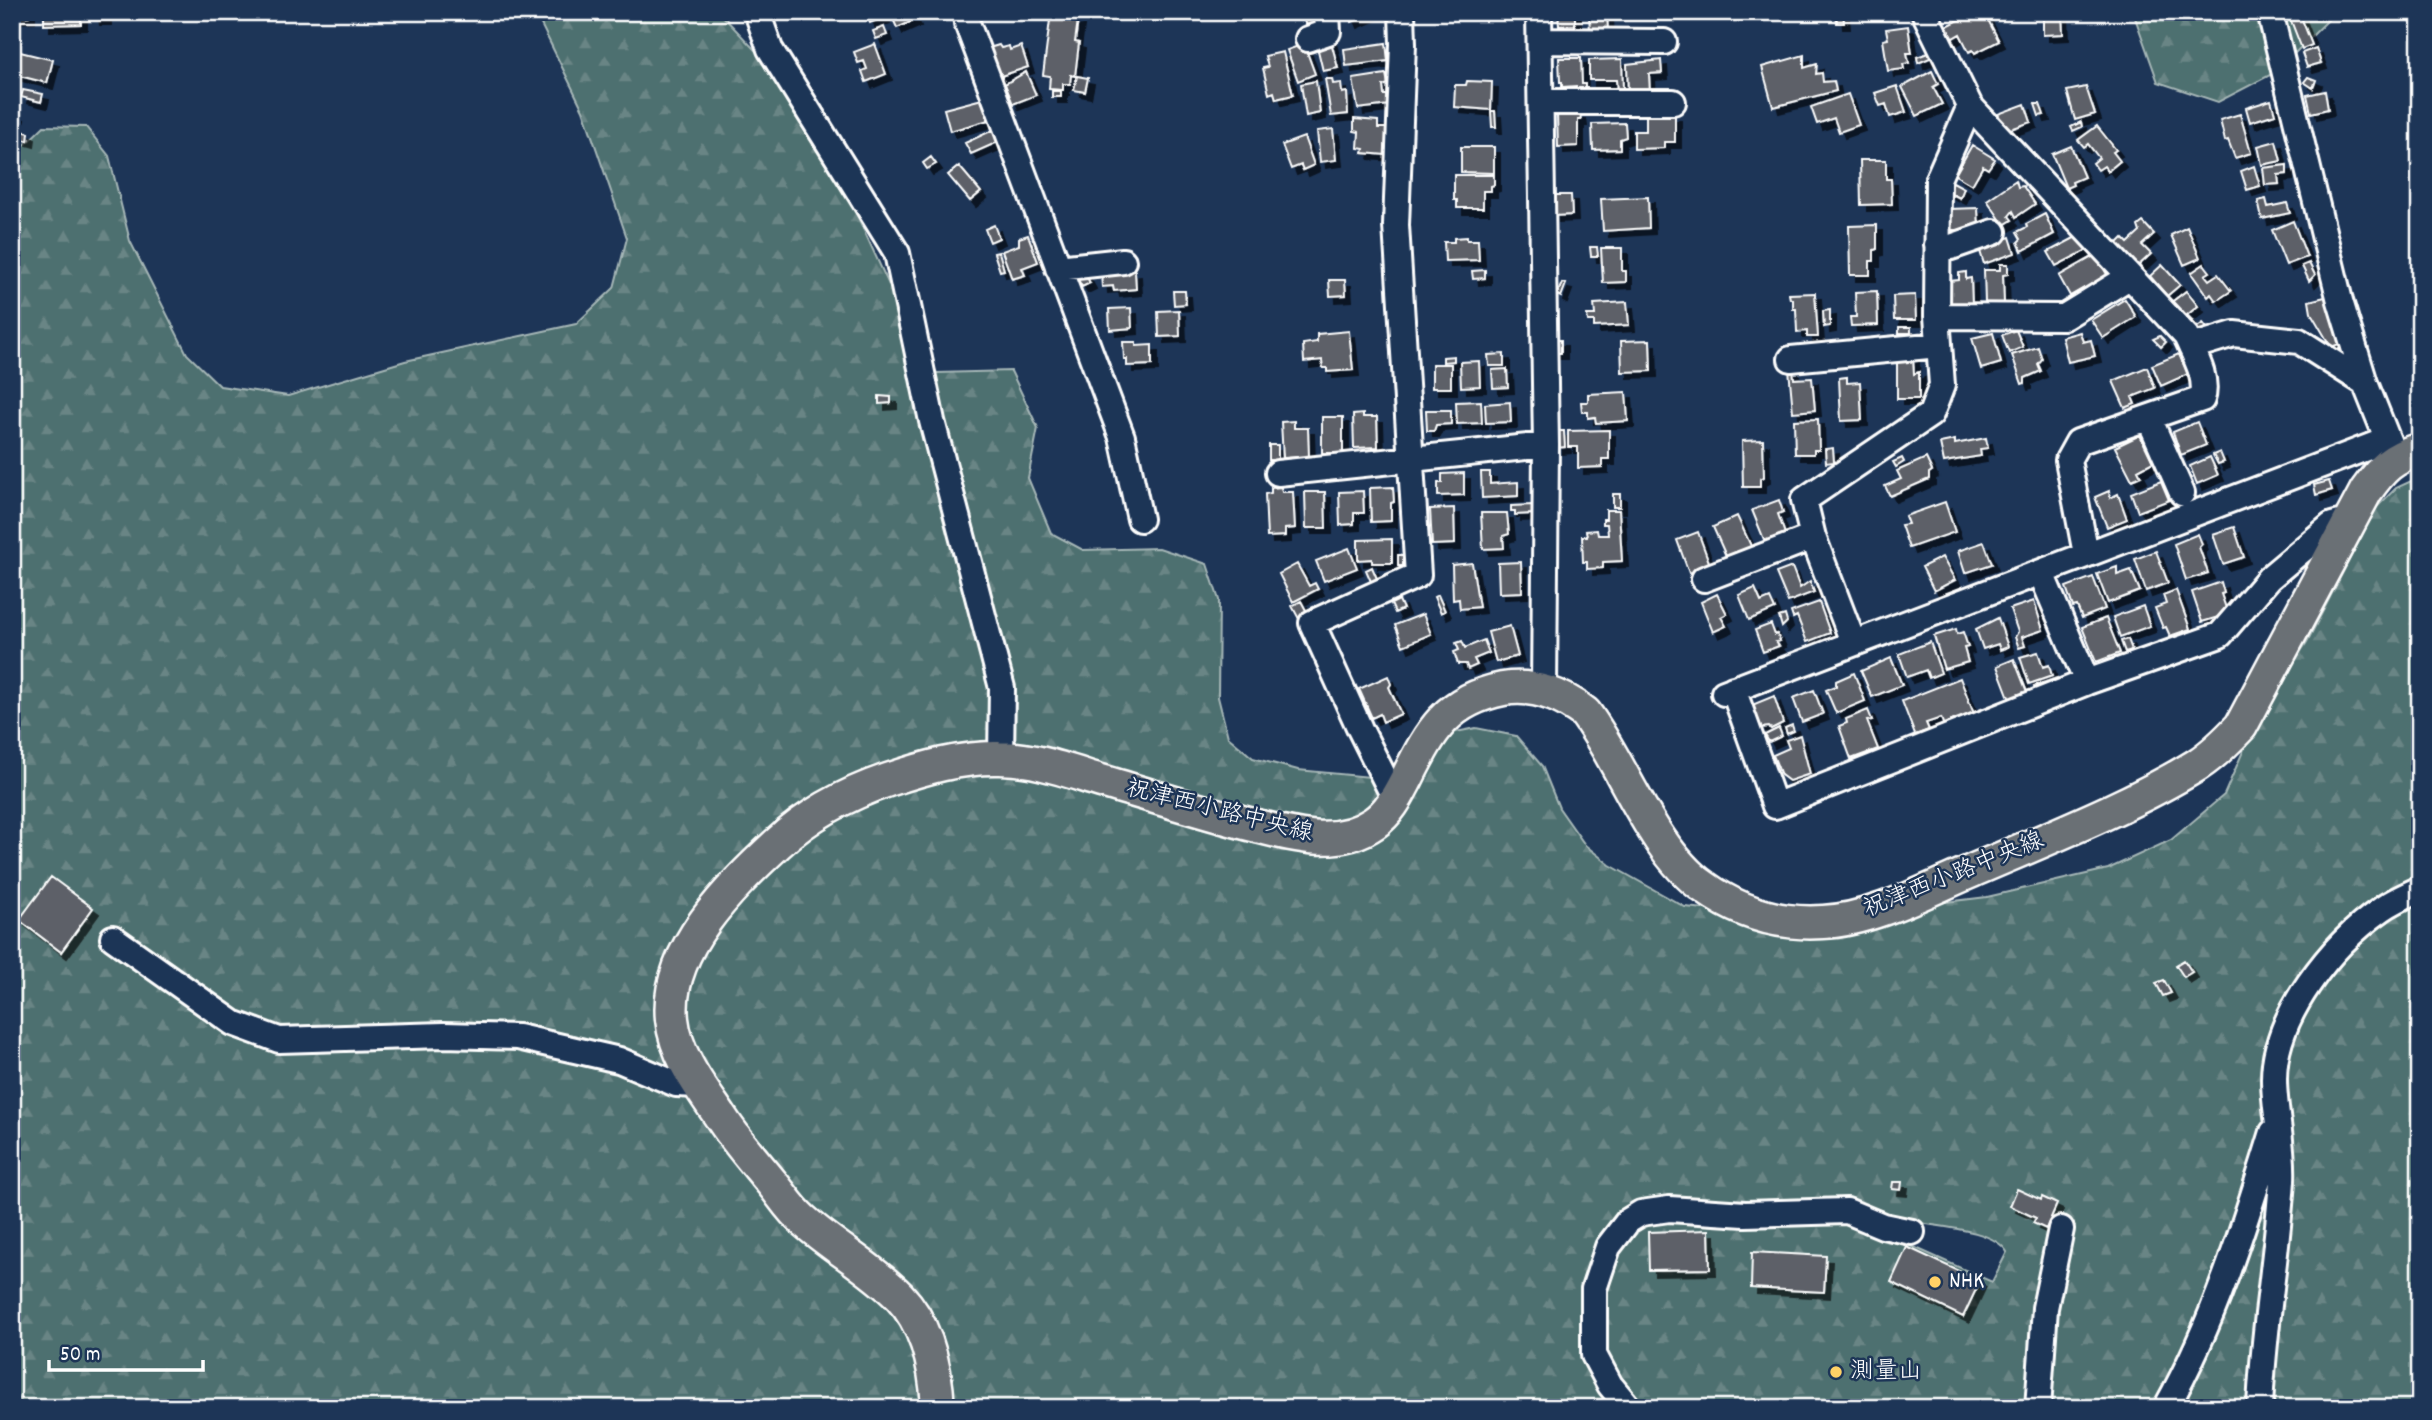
<svg xmlns="http://www.w3.org/2000/svg" width="2432" height="1420" font-family="Dekko,'Klee One',sans-serif">
<style>
.forest{fill:url(#forest-firs);stroke:#a6b7b7;stroke-width:2;fill-rule:evenodd}
.building{fill:#5d6167;stroke:#fff;stroke-width:2;filter:url(#shadow)}
.lines{fill:none;stroke-linecap:round;stroke-linejoin:round}
.minor-casing{stroke:#fff;stroke-width:30}
.major-casing{stroke:#fff;stroke-width:37}
.minor{stroke:#1d3557;stroke-width:24}
.major{stroke:#6b6f75;stroke-width:32}
.poi-dot{fill:#ffd166;stroke:#1d3557;stroke-width:2.5}
.labels{text-anchor:middle;dominant-baseline:central;stroke-width:5;stroke-linejoin:round;paint-order:stroke}
.street-label{font-size:24px;fill:#fff;stroke:#1d3557}
.poi-label{font-size:24px;fill:#fff;stroke:#1d3557;text-anchor:start}
</style>
<defs>
<pattern id="forest-firs" width="22" height="20" patternUnits="userSpaceOnUse" patternTransform="scale(1.75)"><rect width="22" height="20" fill="#4e6f6f"/><path d="M5 1l3.5 6h-7zM16 11l3.5 6h-7z" fill="#698585"/></pattern>
<filter id="shadow"><feDropShadow dx="6" dy="6" stdDeviation="0" flood-color="#0009"/></filter>
</defs>
<rect width="100%" height="100%" fill="#1d3557"/>
<filter id="ink" filterUnits="userSpaceOnUse"><feTurbulence type="fractalNoise" baseFrequency=".0143" numOctaves="2"/><feDisplacementMap in="SourceGraphic" scale="14" xChannelSelector="R" yChannelSelector="G"/><feConvolveMatrix kernelMatrix="1 2 1 2 8 2 1 2 1" color-interpolation-filters="sRGB"/></filter>
<g filter="url(#ink)">
<path class="forest" d="M535,12H719L806,104L906,322L937,373L1011,371L1038,428L1028,478L1051,533L1083,550L1159,548L1207,564L1219,600L1218,697L1228,737L1253,758L1298,770L1370,777L1403,759L1436,736L1476,728L1516,736L1542,766L1559,808L1585,845L1610,865L1685,907L1768,915L1855,913L1987,897L2108,869L2171,840L2224,795L2258,717L2307,642L2376,508L2396,488L2420,477V1408H25L12,1387V157L44,126L86,127L109,156L130,241L187,354L220,386L288,396L405,361L576,324L614,288L627,238L583,110ZM1919,1223C1943,1227 1994,1230 2007,1252L1992,1282L1907,1244Z
M2133,12H2336L2276,72L2218,102L2158,82Z"/>
<path class="building" d="M12,12H29V16L12,17Z
M44,12H81V24L44,25Z
M93,12H105V19H94Z
M866,12H882L884,17L870,23Z
M890,12H911L915,20L897,28Z
M1051,12H1065L1064,15L1071,16V21L1078,20L1075,42L1079,43L1075,76L1071,75L1070,84H1063V90L1049,89L1050,76L1043,75Z
M1311,12H1319L1318,23L1311,29L1303,20Z
M1348,12H1375L1352,22Z
M1558,12H1575V25L1559,26Z
M1589,12H1607L1608,32L1590,33Z
M1836,12H1843L1844,23H1837Z
M1975,12H1984L1999,41L1975,53L1973,50L1969,52L1960,34L1951,39L1945,27Z
M2043,12H2062L2063,34L2043,35Z
M2299,12L2312,45L2302,49L2288,13Z
M1908,26L1912,53H1907L1909,63L1903,64L1904,69L1888,71L1883,40L1888,39L1886,29Z
M884,27L887,35L876,39L873,31Z
M1330,38L1338,68L1323,71L1316,42Z
M1386,43L1388,61L1346,66L1344,49Z
M875,44L886,74L866,82L862,71L867,69L864,61L858,63L854,52Z
M1304,44L1315,74L1298,81L1287,50Z
M999,45L1001,48L1009,46L1010,50L1021,46L1028,67L998,77L989,48Z
M2316,48L2321,63L2307,67L2302,53Z
M12,50L53,60L47,83L12,74Z
M1283,52L1293,95L1276,99L1274,92L1269,94L1263,68L1268,67L1265,56Z
M1928,53L1930,58L1918,63L1917,57Z
M1804,55V68L1817,64L1816,74L1822,73L1823,82L1834,81L1836,91L1773,107L1762,67Z
M1559,58H1581L1582,84H1585V90H1576V86L1562,87V82H1560Z
M1622,59L1623,90H1617L1616,80H1589V60Z
M1661,60L1662,73L1649,74L1650,92H1628L1627,64Z
M1932,71L1938,84L1933,87L1942,104L1917,116L1902,87Z
M1026,72L1036,95L1013,104L1005,84Z
M1386,74L1388,84L1383,86L1384,95H1389V105L1358,109L1353,79Z
M1077,76L1088,78L1085,92L1074,90Z
M2308,77L2316,80L2313,88L2304,82Z
M1325,79H1332L1333,84L1341,83L1342,93L1347,92L1348,114L1331,116Z
M1316,81L1320,113L1306,116L1301,84Z
M1467,81L1492,82L1491,110L1454,107L1455,85H1466Z
M1897,86L1906,112L1890,117L1886,104L1880,106L1875,93Z
M2086,87L2095,114L2075,120L2067,91Z
M23,90L43,94L41,102L21,97Z
M1052,91H1061V97H1052Z
M2325,91L2328,109L2311,113L2307,95Z
M1848,94L1859,125L1839,132L1834,118L1817,124L1811,107Z
M986,98L992,119L950,131L944,109Z
M2271,100L2275,114L2250,122L2246,108Z
M2025,104L2031,122L2005,131L1998,114Z
M2035,104H2040L2044,115L2039,116Z
M1491,111H1495L1496,127H1492Z
M12,112L18,114L12,137Z
M1580,113L1581,120H1578V146L1558,147L1557,114Z
M2240,114L2251,153L2235,158L2228,140L2225,141L2220,120Z
M1646,115H1675V142H1664V148L1634,149V131H1646Z
M1354,119L1378,121V128H1387L1386,155L1363,153L1364,149L1358,148L1359,132L1354,131Z
M2081,122L2082,127L2073,131L2071,127Z
M1625,123L1626,137L1620,139V149L1593,150L1592,124Z
M2097,126L2116,150L2113,152L2120,161L2108,171L2104,166L2098,170L2093,163L2099,158L2088,144L2084,147L2078,140Z
M1333,129L1336,160L1320,162L1317,131Z
M993,130L998,142L971,154L965,143Z
M22,131L29,133L28,141L21,139Z
M1304,137L1314,165L1303,170L1301,165L1291,169L1282,145Z
M2276,141L2281,161L2262,165L2258,146Z
M1972,145L1995,159L1988,169L1983,166L1972,185L1955,175Z
M2071,146L2084,177L2072,182L2073,185L2066,188L2052,154Z
M1461,147H1494V173L1461,172Z
M931,157L936,164L927,169L923,163Z
M1860,160H1886V179H1891L1892,204L1861,205Z
M2287,165V174L2278,175L2279,184L2265,185L2263,168Z
M959,166L981,192L970,201L948,175Z
M2254,166L2260,186L2247,190L2241,171Z
M1454,175H1494V185L1491,186V191H1483V208H1457V200H1454Z
M2016,180L2018,187L2023,186L2035,204L2016,217L2013,211L2009,216L2012,220L2004,225L1987,200Z
M1953,182L1964,188L1960,198L1948,192Z
M1552,195H1571L1572,215L1553,216Z
M1648,197L1649,228L1603,231L1601,199Z
M2266,199L2268,207L2287,203L2290,213L2262,219L2258,201Z
M1978,208L1979,230H1948V209Z
M2045,214L2054,234L2022,251L2018,242L2021,239L2017,232L2027,227L2026,224Z
M2293,221L2307,257L2286,265L2272,230Z
M2143,222L2154,234L2142,245L2151,254L2137,267L2116,245L2123,238L2128,243L2140,232L2138,226Z
M994,225L999,238L990,242L985,229Z
M1877,225V249L1874,250V261H1870V275H1850L1849,226Z
M2187,227L2200,258L2184,265L2171,235Z
M1028,235L1038,262L1022,268L1025,275L1012,279L1002,251L1019,245V238Z
M2080,235L2087,250L2056,266L2048,252Z
M1467,237V240H1478L1479,260L1445,261L1444,242H1454V238Z
M2010,237L2015,253L1984,264L1979,248Z
M1590,247H1597L1598,256H1591Z
M1601,248H1622V271H1626V282L1603,283Z
M999,252L1004,270L1000,271L994,253Z
M2096,255L2109,278L2086,291L2084,288L2070,296L2059,276Z
M2309,263L2315,275L2309,281L2302,266Z
M2000,264H2008V274L2003,275L2004,303H1985L1984,270H2000Z
M2204,264L2210,272L2205,275L2209,280L2218,274L2231,291L2216,301L2211,294L2208,297L2191,273Z
M2162,265L2180,285L2167,296L2150,276Z
M1083,270L1090,283L1082,287L1075,274Z
M1485,270V278L1473,279L1472,271Z
M1135,271L1136,289L1114,291L1113,286L1102,287L1101,274Z
M1966,272V279L1971,278L1972,304L1951,305L1950,281L1959,280V273Z
M1329,280H1345L1346,295L1330,296Z
M1562,283L1566,284L1561,297L1557,295Z
M1173,291H1185L1186,304L1174,305Z
M1877,291L1878,325L1851,326L1850,317H1856L1855,292Z
M2186,291L2198,306L2187,315L2192,320L2185,325L2169,304Z
M1815,293L1818,337H1807V331L1797,332L1796,309H1793V299H1790L1789,294Z
M1915,295L1916,320H1894L1893,296Z
M2329,296L2342,343L2331,347L2311,313L2309,301Z
M2125,299L2136,317L2103,338L2091,320Z
M1627,302L1629,325L1594,327V321H1588L1587,315H1595L1594,304Z
M1131,308L1132,328L1110,330L1109,309Z
M1179,310L1180,336L1159,337L1158,311Z
M1830,310V326L1824,327L1823,311Z
M2203,323L2208,329L2197,337L2192,331Z
M1899,327H1911V333H1899Z
M2016,330L2023,347L2009,353L2002,335Z
M1349,331L1353,370L1327,372V368H1323L1322,360L1304,362L1303,344L1317,342V334Z
M2080,332L2083,342L2091,340L2095,356L2068,362L2062,337Z
M1993,333L2001,363L1981,369L1972,338Z
M2160,336L2166,342L2161,347L2153,339Z
M1554,340H1561V353H1554Z
M1650,340L1651,371L1622,372L1621,341Z
M1123,342H1136V346L1152,345V365L1127,366V359H1124Z
M2038,347L2042,359L2038,364L2041,371L2025,378V383L2022,384L2012,355Z
M1504,354V366H1489L1488,355Z
M2179,354L2188,374L2161,386L2152,365Z
M1454,356V361L1443,362V357Z
M1913,357L1914,374L1919,372V399H1897V360Z
M1479,361L1480,386L1461,387L1460,362Z
M1432,364H1451V388H1432Z
M2147,367L2155,388L2132,397L2135,404L2125,408L2113,381Z
M1507,369L1508,387L1493,388L1492,370Z
M1789,369H1793L1794,379L1812,378L1815,410L1793,412Z
M1847,377V383L1860,382L1862,420L1841,421L1839,378Z
M1626,392L1628,421L1596,423L1595,417L1588,418V412H1582L1581,402H1588V394Z
M879,396L891,397V403L879,404Z
M1481,401L1482,423L1457,424L1456,402Z
M1510,402L1511,422L1486,423L1485,404Z
M1426,410H1451V424L1436,425L1434,431H1427Z
M1363,414V417H1377L1378,447L1354,448L1353,415Z
M1322,417H1343V453H1322Z
M1818,419L1819,450H1814V454H1795L1794,420Z
M1294,421V428H1308L1309,457L1283,458L1281,422Z
M2197,422L2206,445L2181,455L2173,432Z
M1609,430V459H1602V467L1578,468V447H1568V431Z
M1556,431H1564L1565,447L1557,448Z
M2140,435L2153,462L2138,470L2141,476L2132,480L2115,447Z
M1986,438L1988,448L1980,449L1981,456L1944,462L1940,443L1955,440V444Z
M1763,440L1764,477L1760,479V487H1743L1742,441Z
M1269,445H1278V460H1269Z
M1833,448L1834,462L1826,463L1825,449Z
M2220,452L2224,462L2218,464L2213,455Z
M2210,457L2218,475L2197,484L2190,466Z
M1902,458L1904,462L1896,467L1893,462Z
M1926,458L1932,471L1929,473V479L1890,496L1885,486L1901,479L1897,471Z
M1481,472H1490V484L1518,482V496L1482,498Z
M1464,473V495L1438,496V483H1442V474Z
M2161,481L2169,500L2138,512L2131,493Z
M2329,481L2332,490L2316,495L2314,485Z
M1281,487L1282,492H1293L1295,528L1285,529V536L1267,537L1265,494L1271,493V488Z
M1393,487L1394,502L1391,503V521L1371,522L1370,488Z
M1363,491L1364,513H1354V524L1340,525L1339,492Z
M2109,491L2110,498L2118,494L2127,519L2107,527L2095,497Z
M1305,492H1325L1326,528H1306Z
M1613,494H1620V507H1613Z
M1779,500L1783,512L1778,514L1785,534L1765,542L1752,510Z
M1945,502L1955,532L1909,548L1901,525L1908,524L1905,516Z
M1532,505V514L1515,515V511H1511V506Z
M1454,508L1455,544L1432,545L1430,509Z
M1606,510H1619L1622,561L1603,562V568L1587,569V562H1583L1582,536H1587L1586,531L1597,530L1598,535H1608L1607,524H1603V519H1606Z
M1481,513H1507L1509,534L1503,536L1504,548L1483,549Z
M1737,516L1752,548L1732,557L1731,555L1726,556L1713,527Z
M2234,527L2244,557L2223,564L2213,534Z
M1698,532L1710,565L1689,573L1677,540Z
M2198,534L2202,544L2199,547L2208,573L2186,580L2174,544Z
M1392,539V563H1372V559L1358,560V540Z
M1984,542L1992,564L1965,573L1958,551Z
M1349,548L1357,568L1324,581L1316,561Z
M2156,551L2168,583L2146,591L2135,559Z
M1398,555H1403V566H1398Z
M1942,557L1955,580L1934,591L1922,567Z
M1521,562L1522,592L1499,593L1498,563Z
M1472,563L1479,607L1460,609L1459,599L1453,600L1452,565Z
M1297,564L1309,586L1315,583L1318,589L1293,602L1279,574Z
M1372,567L1378,581L1372,584L1366,570Z
M1792,567L1800,588L1810,581L1814,592L1788,602L1776,573Z
M2117,567V575L2131,570L2140,591L2108,603L2097,574Z
M2093,577L2105,609L2082,618L2077,606L2073,607L2066,587Z
M2221,582L2224,593L2221,594L2228,614L2202,622L2192,592Z
M1755,588L1761,602L1770,598L1775,609L1749,620L1739,595Z
M2176,590L2190,629L2170,636L2166,627L2163,628L2155,608L2166,604L2163,595Z
M1717,594L1727,614L1721,617L1726,626L1713,632L1701,602Z
M1438,595L1445,611L1441,613L1434,597Z
M1399,600L1403,609L1395,613L1391,604Z
M1301,601L1308,614L1299,619L1292,606Z
M2034,601L2043,630L2022,637L2025,646L2019,648L2015,637L2018,632L2010,609Z
M1819,602L1830,633L1807,642L1797,616L1793,618L1791,612Z
M2143,606L2150,626L2120,637L2113,617Z
M1423,614L1431,634L1403,646L1395,625Z
M1785,615L1787,622L1782,627L1779,617Z
M1998,618L2008,647L2000,650L1998,644L1983,649L1976,629Z
M2106,618L2120,653L2096,662L2082,627Z
M1771,624L1775,635L1777,634L1780,641L1776,642L1779,646L1763,652L1755,630Z
M1510,626L1518,656L1496,662L1488,632Z
M1956,629L1957,634L1963,632L1968,647L1964,648L1968,662L1944,669L1934,636Z
M2128,639L2132,650L2125,652L2121,641Z
M1484,640L1489,653L1474,659L1477,665L1468,669L1466,664H1458L1454,652L1459,650L1456,643L1462,641L1465,648Z
M1930,642L1941,673L1929,678L1926,670L1907,677L1899,654Z
M2038,652L2043,667L2049,665L2052,676L2029,684L2020,657Z
M1891,658L1902,685L1872,697L1861,671Z
M2014,659L2027,692L2010,700L1997,666Z
M1854,673L1865,701L1836,713L1826,690L1836,686V681Z
M1388,676L1391,684L1389,687L1401,714L1383,722L1380,714L1372,718L1359,689Z
M1960,678L1974,714L1944,726L1941,718L1926,723L1929,730L1915,735L1902,701Z
M2057,678L2059,685L2036,692L2034,686Z
M1814,690L1823,714L1802,722L1793,698Z
M1774,696L1783,723L1771,729L1769,727L1761,728L1752,705Z
M1868,710L1872,720L1867,721L1878,749L1851,759L1839,726L1847,723L1846,719Z
M1792,725L1794,731L1787,734L1785,728Z
M1779,728L1782,736L1769,742L1765,735Z
M1800,735L1810,774L1789,781L1781,775L1773,755L1789,748L1786,740Z
M51,877L93,908L61,952L19,920Z
M2184,960L2192,972L2184,977L2176,965Z
M2164,980L2171,993L2163,996L2156,983Z
M1893,1182H1902L1901,1190L1892,1189Z
M2017,1189L2041,1200L2042,1197L2057,1204L2046,1229L2033,1223L2036,1218L2010,1206Z
M1709,1230L1710,1269L1649,1270L1648,1232Z
M1907,1247L1980,1281L1963,1317L1891,1282Z
M1752,1252L1826,1256L1824,1292L1751,1288Z"/>
<g class="lines">
<defs>
<path id="minor" d="M757,12L770,49L897,253L932,421L1002,688L1001,758
M966,12L967,23L1122,437L1140,519
M1539,12L1546,445L1544,692
M2270,12L2340,301L2365,383L2393,453
M1308,39L1328,32L1327,12
M1540,41L1664,42
M1541,102H1673
M1970,106L2186,336C2194,354 2209,379 2202,399L2078,442L2068,460L2086,554
M1937,245L1951,247L1994,232
M1058,268L1123,261
M1937,316L2064,317L2129,277
M2191,347L2234,334L2299,341L2365,383
M1791,359L1939,345
M2149,418L2182,493
M1278,473L1546,445
M2041,573L2087,682
M1704,579L1813,537
M1853,642L1813,537L1804,500L1931,414L1942,385L1937,316L1938,179L1970,106L1924,12
M1733,689L1775,806L2087,682L2220,635L2269,578L2332,525L2351,520
M1724,693L2387,440
M1396,801L1360,729L1312,623L1418,575L1396,225L1403,44L1402,12
M113,938L233,1023L279,1040L444,1035L518,1037L619,1060L676,1084L699,1085
M1629,1408L1610,1385L1594,1355V1289L1608,1247L1628,1221L1641,1213L1669,1209L1745,1214L1847,1211L1883,1226L1912,1232
M2038,1408L2045,1308L2061,1229
M2166,1408C2215,1321 2244,1226 2273,1132
M2260,1408C2263,1332 2277,1256 2282,1180C2284,1146 2274,1112 2274,1079C2274,1015 2332,944 2382,909C2393,901 2407,895 2420,889"/>
<path id="major" d="M938,1408C936,1368 927,1325 899,1296C870,1267 833,1247 803,1220C791,1210 782,1195 772,1183C755,1162 737,1142 722,1119C702,1089 676,1057 672,1019C665,950 731,887 777,844C809,814 847,794 888,780C924,768 961,757 999,758C1034,758 1068,771 1101,781C1153,796 1205,813 1257,826C1296,836 1338,848 1374,823C1390,812 1398,795 1407,778C1431,730 1447,700 1503,689C1533,684 1562,695 1585,713C1623,764 1652,851 1704,887C1740,913 1779,925 1823,922C1872,920 1927,890 1972,871C2046,839 2129,807 2197,765C2214,754 2227,741 2241,726L2366,491C2383,467 2391,459 2420,449"/>
</defs>
<use href="#minor" class="minor-casing"/>
<use href="#major" class="major-casing"/>
<use href="#minor" class="minor"/>
<use href="#major" class="major"/>
</g>
</g>
<g class="poi-dot">
<circle cx="1935" cy="1282" r="7"/>
<circle cx="1836" cy="1372" r="7"/>
</g>
<g class="labels">
<g class="street-label">
<text transform="translate(1219 812) rotate(14)">祝津西小路中央線</text>
<text transform="translate(1954 876) rotate(-22)">祝津西小路中央線</text>
</g>
<g class="poi-label">
<text x="1949" y="1282">NHK</text>
<text x="1850" y="1372">測量山</text>
</g>
</g>
<rect width="2432" height="1420" fill="none" stroke="#1d3557" stroke-width="42"/>
<rect x="21" y="21" width="2390" height="1378" fill="none" stroke="#fff" stroke-width="2.5" filter="url(#ink)"/>
<path d="M49 1360v10h154v-10" fill="none" stroke="#ffffff" stroke-width="3.5"/>
<text x="60" y="1360" font-size="21" fill="#ffffff" stroke="#1d3557" stroke-width="5" paint-order="stroke">50 m</text>
</svg>
